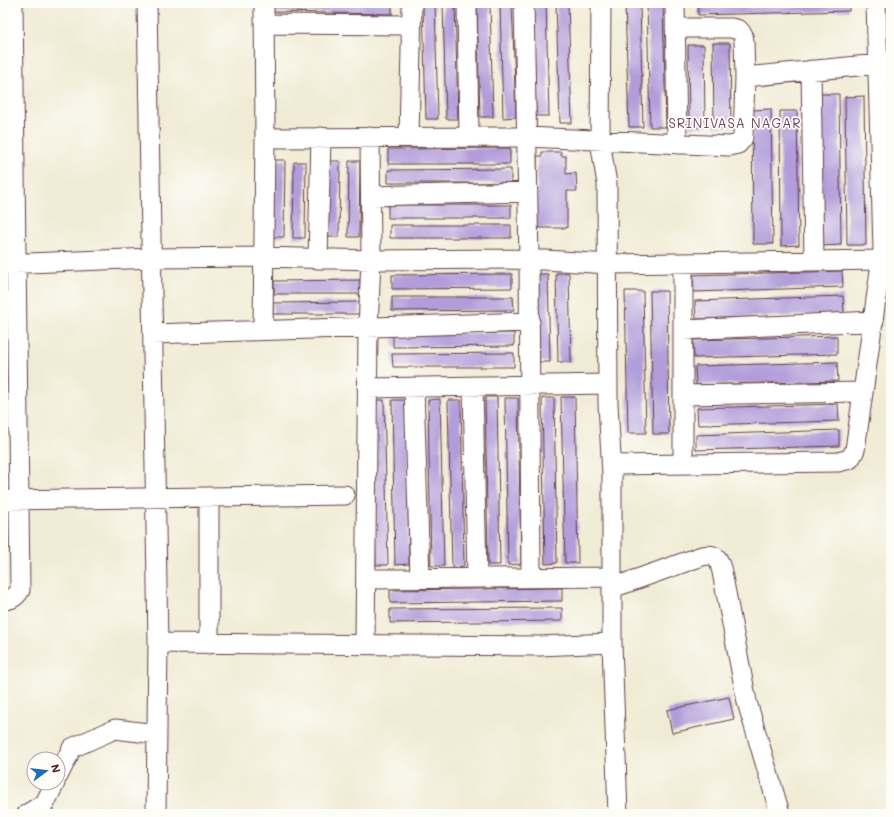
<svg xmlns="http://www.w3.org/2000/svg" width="894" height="817" font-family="Mali,sans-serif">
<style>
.building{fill:#b19dda}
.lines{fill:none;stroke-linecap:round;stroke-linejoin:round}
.minor-casing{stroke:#633e44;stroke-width:21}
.minor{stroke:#fff;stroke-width:19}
.labels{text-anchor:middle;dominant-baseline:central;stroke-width:3.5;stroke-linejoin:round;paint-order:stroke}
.neighbourhood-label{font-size:13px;letter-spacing:1px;fill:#6e4b68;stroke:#fdfcf7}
</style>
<rect width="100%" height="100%" fill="#fdfcf7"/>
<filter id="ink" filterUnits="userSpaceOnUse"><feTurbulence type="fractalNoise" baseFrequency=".025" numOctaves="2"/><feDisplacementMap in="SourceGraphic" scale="8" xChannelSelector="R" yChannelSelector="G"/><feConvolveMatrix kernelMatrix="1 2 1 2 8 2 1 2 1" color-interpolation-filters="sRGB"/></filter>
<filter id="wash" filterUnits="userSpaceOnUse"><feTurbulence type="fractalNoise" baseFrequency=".012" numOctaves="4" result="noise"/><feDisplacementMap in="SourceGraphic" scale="16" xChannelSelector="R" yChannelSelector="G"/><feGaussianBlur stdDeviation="0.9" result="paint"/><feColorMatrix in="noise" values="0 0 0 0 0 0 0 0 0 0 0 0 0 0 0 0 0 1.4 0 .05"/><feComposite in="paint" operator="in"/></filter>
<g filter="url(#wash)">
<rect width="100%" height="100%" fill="#f0ebd4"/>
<g id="blocks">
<path class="building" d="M272,3H392V14L272,12Z
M423,3H435L438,119H426Z
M443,3H455L458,119H446Z
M477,3H490L493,117H480Z
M500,3H512L516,117L503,118Z
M533,3H546L549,116H536Z
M556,3H568L572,123H560Z
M625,3H640L643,127H629Z
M647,3H663L666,127H650Z
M698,3H849V11L698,15Z
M713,43H730L731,127H714Z
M688,45H704L705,127H689Z
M821,94H839L841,245L822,246Z
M864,96L866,245H847L845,97Z
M771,109L773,244H753L752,110Z
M780,111H797L799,245L781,246Z
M510,148V164H388V149Z
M542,152H561V156H566V174L576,173L577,191H567V228H534L533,201H537V156H542Z
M273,160H285L284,237H273Z
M329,161H340L339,237H328Z
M349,161H360L359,237H348Z
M294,162H306L305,238H293Z
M511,169V183H388V170Z
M388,205H511V218H388Z
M390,225H511V238H390Z
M842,271L843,287L694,292L693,275Z
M556,273H569L571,362H558Z
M512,274V288L392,289V275Z
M535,274H548L550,362H537Z
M360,280V294H274V281Z
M625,291H643L646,433H628Z
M650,291H667L669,434H653Z
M843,296L844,314L696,319L695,301Z
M392,297H513L514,310L392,311Z
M359,302L360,314H273V303Z
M514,333V346L393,347V334Z
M837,336V354L694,358L693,340Z
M514,353V367H393L392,354Z
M837,362L838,381L696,385L695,366Z
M485,397H497L500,565H488Z
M561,397H575L578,563H565Z
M505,398H518L521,564L508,565Z
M542,398H554L557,563L545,564Z
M440,399L444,566H431L428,400Z
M373,400H384L388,565H376Z
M392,400H406L409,564L395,565Z
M448,400H461L464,566L452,567Z
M838,404L839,421L698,425L697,408Z
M839,430V446L696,450V435Z
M562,588V601L390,603V590Z
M562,608V621L390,623V609Z
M729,697L734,719L672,733L667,710Z"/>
</g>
</g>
<g filter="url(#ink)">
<use href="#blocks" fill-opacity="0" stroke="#633e44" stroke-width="1"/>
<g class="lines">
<defs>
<path id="minor" d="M147,3L158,643L539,646L612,643V474L608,404L607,184L600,141L601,3
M264,3L265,138L527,137L729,146L738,144L743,138L745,77L744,41L743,35L739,30L731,28H675
M467,3L469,137
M524,3L529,259L531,578
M675,3L677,144
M876,3L883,249
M265,24L411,25
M811,70L814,261
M745,77L878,64
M409,137L412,3
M371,196L528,192
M318,259L321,137
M683,263V464
M3,264L152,258L264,257L371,260L529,259L609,264L882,260
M263,330L265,138
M683,330L874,321
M153,334L530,322
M473,386L477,578
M414,387L420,578
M367,388L608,384
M683,395L863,392
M612,465L838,462L850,459L855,450L883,249L891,243
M3,500L345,495
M366,579L612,577
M612,588L702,556C717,553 719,559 722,572L747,702L779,810
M3,600C11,600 16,597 20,590L13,3
M612,643L618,814
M209,644V497
M365,645L368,328L371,260L370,137
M58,776L72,748L115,729L156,734
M27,814L45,803L55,783
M156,814L158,643"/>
</defs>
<use href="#minor" class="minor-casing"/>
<use href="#minor" class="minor"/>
</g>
</g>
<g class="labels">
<g class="neighbourhood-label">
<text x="735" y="122">SRINIVASA NAGAR</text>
</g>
</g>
<rect width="894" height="817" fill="none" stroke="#fdfcf7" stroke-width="16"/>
<g transform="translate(46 771) rotate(75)"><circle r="19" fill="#fdfcf7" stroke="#b5a4a5"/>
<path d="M0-3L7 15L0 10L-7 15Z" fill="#1f6fb2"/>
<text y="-6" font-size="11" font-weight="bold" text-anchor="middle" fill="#4a1f2b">N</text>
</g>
</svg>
